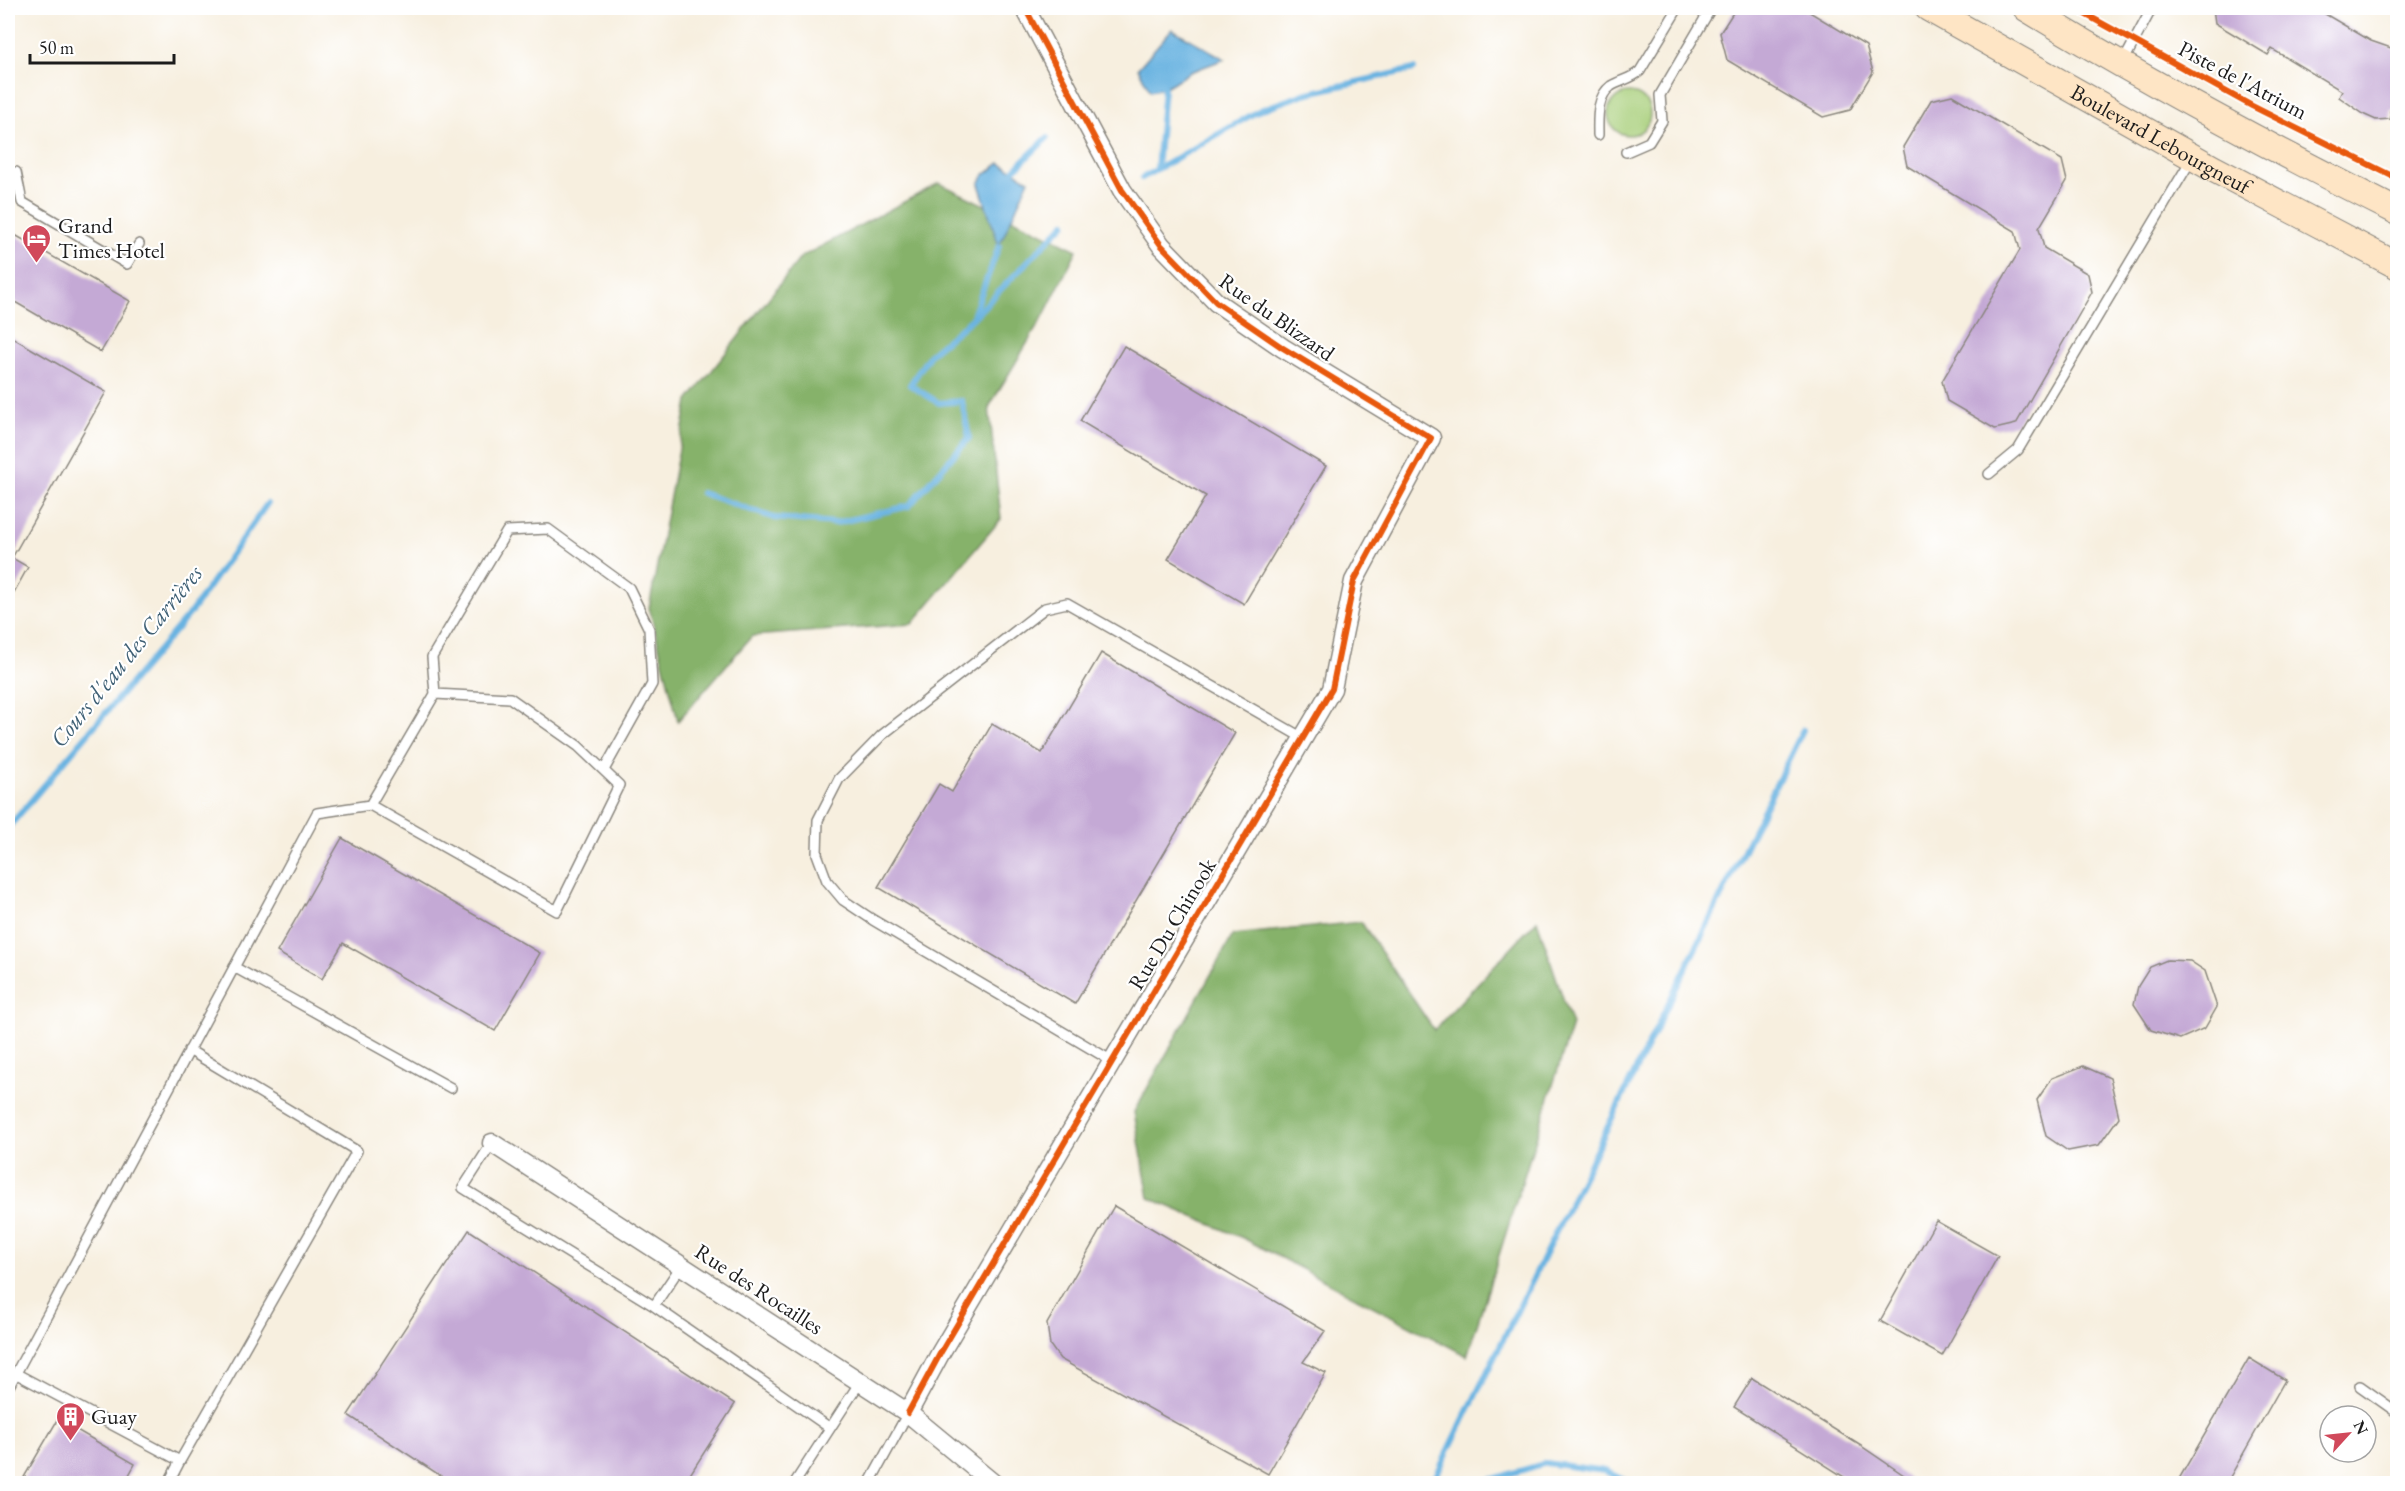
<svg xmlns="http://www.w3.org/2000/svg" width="2405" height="1491" font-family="'EB Garamond',serif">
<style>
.green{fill:#a8cf7a;stroke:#62764b;stroke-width:1.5}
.forest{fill:#86b26a;stroke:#516743;stroke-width:1.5}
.water{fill:#69b3e1;stroke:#42687e;stroke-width:1.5}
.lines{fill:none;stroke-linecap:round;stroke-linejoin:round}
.stream{stroke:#69b3e1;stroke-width:6}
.building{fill:#c4a9d5}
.lane-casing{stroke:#8a867e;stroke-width:12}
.street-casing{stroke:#8a867e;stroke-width:21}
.secondary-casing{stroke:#8a867e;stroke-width:28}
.lane{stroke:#fff;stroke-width:9}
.street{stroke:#fff;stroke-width:18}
.secondary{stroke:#fee5c5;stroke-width:26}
.cycleway-casing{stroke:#fff;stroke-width:10}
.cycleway{stroke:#e8590c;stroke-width:6}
.labels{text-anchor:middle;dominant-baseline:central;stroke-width:4.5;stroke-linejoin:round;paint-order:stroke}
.street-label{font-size:22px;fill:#1c1c1c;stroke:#fff}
.poi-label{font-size:22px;fill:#1c1c1c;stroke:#fff;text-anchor:start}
.water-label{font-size:24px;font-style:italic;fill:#3f6075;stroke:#fff}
</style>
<rect width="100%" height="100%" fill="#fff"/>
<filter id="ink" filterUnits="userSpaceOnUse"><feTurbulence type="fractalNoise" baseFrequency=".0167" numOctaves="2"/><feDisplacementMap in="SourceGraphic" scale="12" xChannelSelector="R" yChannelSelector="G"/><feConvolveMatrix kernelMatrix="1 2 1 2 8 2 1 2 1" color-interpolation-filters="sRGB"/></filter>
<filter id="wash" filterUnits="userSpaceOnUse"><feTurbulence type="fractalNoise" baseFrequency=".008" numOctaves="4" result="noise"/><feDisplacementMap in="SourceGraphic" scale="24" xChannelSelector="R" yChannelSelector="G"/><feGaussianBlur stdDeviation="1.35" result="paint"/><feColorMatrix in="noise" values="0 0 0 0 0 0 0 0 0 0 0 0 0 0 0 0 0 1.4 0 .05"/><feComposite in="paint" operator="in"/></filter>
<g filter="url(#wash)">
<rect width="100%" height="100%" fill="#f7efdf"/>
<path class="green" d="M1608 114a21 21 0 1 1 42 0a21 21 0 1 1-42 0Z"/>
<path class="forest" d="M939,183L1077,250L1043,317L989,407L1001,519L912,624L752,636L678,721L649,608L688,401L801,257Z
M1537,920L1572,1025L1467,1356L1245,1239L1149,1198L1134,1112L1233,935L1361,922L1434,1030Z"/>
<path class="water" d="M1172,29L1225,59L1190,72L1164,88L1150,91L1138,68Z
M1000,163L1029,180L999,246L979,184L984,175Z"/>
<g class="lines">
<path class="stream" d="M1157,169L1164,88
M1014,170L1047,138
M1142,178L1260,110L1304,94L1414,69
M973,316L999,246
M702,493L774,518L836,523L909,506L969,438L962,401L939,403L910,385L931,353L972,319L1065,223
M8,828L191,612L267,504
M1432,1484L1803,730
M1477,1484L1546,1463L1605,1471L1631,1484
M1759,1484L1761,1481"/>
</g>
<g id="blocks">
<path class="building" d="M1736,8H1803L1866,46L1873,72L1850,110L1823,117L1727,60L1720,33Z
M2213,8H2315L2371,41L2397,50V109L2390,111L2391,119L2376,120L2365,115L2339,97L2342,91L2272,49L2268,55L2215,23Z
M1952,95L2062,160L2067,181L2039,228L2044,248L2088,274L2092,292L2016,424L1995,429L1947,401L1942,381L2020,250L2015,231L1907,166L1903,147L1931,100Z
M8,231L130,301L101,352L8,298Z
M8,335L106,392L12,558L28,567L8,603Z
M1124,346L1326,466L1244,604L1168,559L1206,496L1080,421Z
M1101,653L1235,733L1075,1004L878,887L939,784L952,792L992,724L1042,753Z
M342,838L540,953L495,1031L343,943L322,979L277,952Z
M2167,960L2190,961L2205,971L2217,1007L2205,1028L2180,1039L2151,1030L2134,1004L2138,986L2150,967Z
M2083,1066L2110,1078L2119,1117L2099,1145L2068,1151L2046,1136L2037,1100L2052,1078Z
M1114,1206L1325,1331L1303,1362L1326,1373L1268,1474L1060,1359L1050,1345L1047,1324Z
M1936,1221L1998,1256L1942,1356L1880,1321Z
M469,1230L735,1404L684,1484H453L348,1415Z
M2249,1358L2285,1380L2226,1484H2176Z
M1752,1378L1861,1446L1917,1484H1855L1734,1407Z
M58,1419L135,1464L124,1484H20Z"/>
</g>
</g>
<g filter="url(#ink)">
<use href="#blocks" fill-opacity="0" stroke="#8a867e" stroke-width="1.5"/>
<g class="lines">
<defs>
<path id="lane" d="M2122,64L2152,8
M1598,135C1598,119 1596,97 1611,86C1621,80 1631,79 1640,71L1678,8
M1626,152L1649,142L1662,121L1660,95L1711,8
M16,172L22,202L127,264L139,244
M1989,474L2018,450L2191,160
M435,694L432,657L507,531L548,529L629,588L649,629L652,684L604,770
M234,967L451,1088
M1112,1061L873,920L843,900L827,881L817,854L818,820L839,779L882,735L1045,608L1067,603L1303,738
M492,1143L463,1188L654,1306L681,1266
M654,1306L830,1428
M15,1373L180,1461L357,1151L189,1050
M2360,1386L2398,1413
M8,1388L317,813L370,805L557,911L619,785L578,746L510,698L435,694L370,805
M168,1484L180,1461
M794,1484L860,1382
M869,1484L908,1413"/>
<path id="street" d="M492,1143L908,1413L994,1484
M908,1413L941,1352L1332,689L1354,581L1431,438L1283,348L1216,302L1161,245L1122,190L1025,8"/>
<g id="secondary">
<path id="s1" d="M1928,8L2214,169L2398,266"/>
<path d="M2026,8C2147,82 2271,148 2398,212"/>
</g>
</defs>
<use href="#lane" class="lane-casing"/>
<use href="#street" class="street-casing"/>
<use href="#secondary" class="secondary-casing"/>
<use href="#lane" class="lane"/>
<use href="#street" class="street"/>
<use href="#secondary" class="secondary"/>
<defs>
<path id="cycleway" d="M2074,8L2252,106L2398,179
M908,1413L941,1352L1332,689L1354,581L1431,438L1283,348L1216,302L1161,245L1122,190L1025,8"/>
</defs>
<use href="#cycleway" class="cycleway-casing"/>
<use href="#cycleway" class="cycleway"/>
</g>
</g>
<defs>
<symbol id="hotel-pin" viewBox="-11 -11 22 30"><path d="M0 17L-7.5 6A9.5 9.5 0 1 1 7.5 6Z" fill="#d1495b" stroke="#fff"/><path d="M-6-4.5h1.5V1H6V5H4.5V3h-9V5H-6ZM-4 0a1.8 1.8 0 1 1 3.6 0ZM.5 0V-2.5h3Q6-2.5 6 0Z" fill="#fff"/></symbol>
<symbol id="building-pin" viewBox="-11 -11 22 30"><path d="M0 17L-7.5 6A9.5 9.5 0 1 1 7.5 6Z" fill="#d1495b" stroke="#fff"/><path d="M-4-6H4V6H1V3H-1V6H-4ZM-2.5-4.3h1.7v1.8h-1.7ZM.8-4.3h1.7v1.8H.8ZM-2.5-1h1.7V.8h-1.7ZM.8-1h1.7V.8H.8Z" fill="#fff"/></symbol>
</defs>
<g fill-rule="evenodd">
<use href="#hotel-pin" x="20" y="222" width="33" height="45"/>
<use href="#building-pin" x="54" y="1400" width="33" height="45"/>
</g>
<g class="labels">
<g class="street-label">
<text transform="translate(2243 80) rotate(28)">Piste de l'Atrium</text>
<text stroke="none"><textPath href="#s1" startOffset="267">Boulevard Lebourgneuf</textPath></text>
<text transform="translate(1277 317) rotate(35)">Rue du Blizzard</text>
<text transform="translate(1172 924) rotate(-59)">Rue Du Chinook</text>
<text transform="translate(759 1289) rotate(33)">Rue des Rocailles</text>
</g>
<g class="poi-label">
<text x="58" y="225">Grand<tspan x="58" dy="25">Times Hotel</tspan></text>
<text x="91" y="1416">Guay</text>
</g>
<g class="water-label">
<text transform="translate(126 656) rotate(-51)">Cours d'eau des Carrières</text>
</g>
</g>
<rect width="2405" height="1491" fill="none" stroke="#fff" stroke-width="30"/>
<g transform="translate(2348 1434) rotate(63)"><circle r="28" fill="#ffffff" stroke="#a4a4a4" stroke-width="1.5"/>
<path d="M0-4.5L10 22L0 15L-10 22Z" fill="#d1495b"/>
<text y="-9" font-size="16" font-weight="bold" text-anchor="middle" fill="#1c1c1c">N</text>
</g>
<path d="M30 54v9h144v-9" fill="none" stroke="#1c1c1c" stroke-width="3"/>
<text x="39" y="54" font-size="18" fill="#1c1c1c" stroke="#ffffff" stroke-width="4.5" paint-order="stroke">50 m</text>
</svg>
